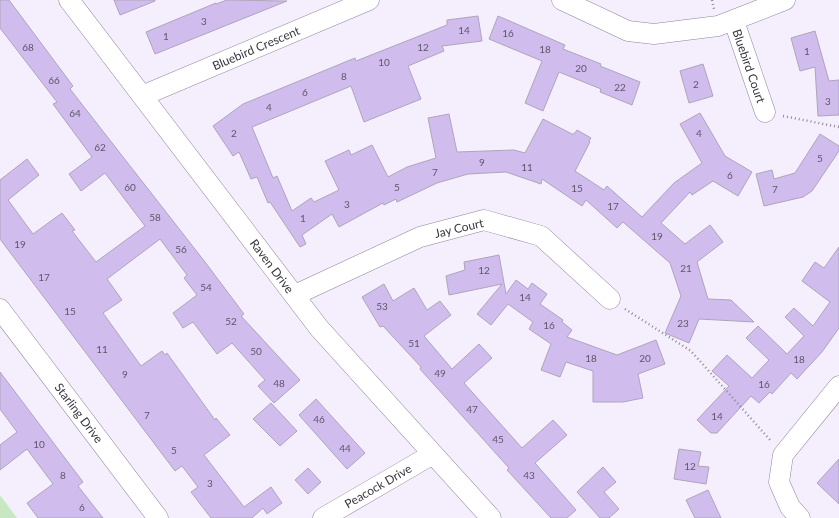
<svg xmlns="http://www.w3.org/2000/svg" width="839" height="518" font-family="Lato,sans-serif">
<style>
.green{fill:#c8e8c3}
.building{fill:#d0bced;stroke:#aea5bc}
.lines{fill:none;stroke-linecap:round;stroke-linejoin:round}
.minor-casing{stroke:#8e859b;stroke-width:21}
.path{stroke:#8e8995;stroke-width:2.5;stroke-dasharray:1 3;stroke-linecap:butt}
.minor{stroke:#fff;stroke-width:20}
.labels{text-anchor:middle;dominant-baseline:central;stroke-width:3.5;stroke-linejoin:round;paint-order:stroke}
.number-label{font-size:10px;fill:#5f576a}
.street-label{font-size:12px;fill:#39353f;stroke:#fff}
</style>
<rect width="100%" height="100%" fill="#f4eefd"/>
<path class="green" d="M0,495L17,518H0Z"/>
<path class="building" d="M0,0H9L73,86L70,89L205,262L244,314L241,316L300,380L274,403L258,386L265,380L232,343L217,354L193,322L183,328L173,313L197,295L184,278L187,275L160,239L107,279L122,300L103,313L141,366L162,351L165,355L167,353L215,420L216,418L230,435L204,455L244,507L271,487L282,503L267,514L263,508L252,518H211L191,492L198,487L182,466L175,471L0,239V180L27,159L39,175L8,200L33,234L62,213L75,230L72,231L96,262L145,226L105,173L81,191L69,174L92,157L53,104L57,102L0,28Z
M114,0H155V1L120,15Z
M227,0L287,1L155,54L146,32L216,3V4Z
M478,16L482,41L442,46L444,51L408,66L421,99L364,122L351,86L252,127L273,178L277,176L292,211L311,198L314,202L339,190L325,161L349,150L351,155L372,145L388,177L407,167L436,158L428,118L449,114L457,152L514,150L525,153L543,119L572,134H574L577,130L591,138L589,141L590,142L575,171L604,190L607,186L642,217L674,183L702,163L680,124L700,113L725,156L752,172L738,196L713,181L692,195L690,192L661,223L685,244L710,225L723,242L697,262L708,299L731,300L754,322L699,319L689,343L665,333L681,296L670,263L623,222L617,228L586,200L582,206L542,179L541,184L506,172L468,174L437,183L397,202L396,199L384,205L383,203L339,227L332,214L302,235L306,244L300,247L270,202L268,203L257,177L251,179L239,152L233,156L213,126L243,104L355,58L356,61L447,25V20Z
M498,16L565,45L563,49L601,64L600,66L640,82L632,105L600,92L601,89L559,72L543,111L525,103L542,61L489,39Z
M815,31L829,81L839,80V115L818,116L815,67L800,71L791,38Z
M703,64L713,96L689,103L680,71Z
M820,134L839,146V151L812,191L803,197L764,206L756,174L772,170L774,179L795,173Z
M839,247V328L822,352L797,379L791,373L772,394L770,392L759,403L751,396L717,433H711L697,420L729,386L712,371L727,355L752,378L769,360L746,338L758,326L787,354L804,336L785,317L794,308L813,326L830,302L802,281L815,262L824,268Z
M499,255L506,294L516,280L528,289L532,283L547,294L540,304L563,320L562,322L572,330L567,337L617,355L656,340L665,364L638,374L643,398L623,402H593V371L566,362L560,377L541,370L551,344L529,329L533,322L508,304L491,325L477,314L502,284L449,295L446,276L465,270L464,262Z
M384,284L393,301L414,288L427,310L440,301L451,315L424,336L452,369L479,344L492,358L464,383L522,448L553,420L567,435L535,463L576,510L567,518H551L507,470L509,468L420,369L421,367L383,326L380,327L362,297Z
M0,372L83,482L78,486L103,518H38L27,503L53,484L27,449L0,470V445L17,432L0,409Z
M316,399L365,453L347,469L299,415Z
M271,403L297,431L280,446L253,419Z
M679,449L701,452L698,466L709,467L706,484L674,479Z
M839,459V504L817,483Z
M603,467L616,482L604,492L619,509L609,518H600L577,492Z
M308,468L321,482L308,494L295,480Z
M708,490L721,518H695L686,500Z"/>
<g class="lines">
<defs>
<path id="minor" d="M69,0L319,328L491,518
M562,0L628,31L654,34L718,26L785,0
M734,21L765,112
M142,96L369,0
M295,295L420,237L484,220L541,236L610,299
M0,309L158,518
M323,518L433,454
M800,518L790,507L779,482L783,455L839,386"/>
</defs>
<use href="#minor" class="minor-casing"/>
<path class="path" d="M712,0L714,9
M783,116L839,127
M625,309L691,351L771,441"/>
<use href="#minor" class="minor"/>
</g>
<g class="labels">
<g class="number-label">
<text x="204" y="21">3</text>
<text x="464" y="30">14</text>
<text x="508" y="33">16</text>
<text x="166" y="36">1</text>
<text x="28" y="47">68</text>
<text x="423" y="47">12</text>
<text x="545" y="49">18</text>
<text x="807" y="51">1</text>
<text x="384" y="62">10</text>
<text x="581" y="68">20</text>
<text x="344" y="76">8</text>
<text x="54" y="80">66</text>
<text x="696" y="84">2</text>
<text x="620" y="87">22</text>
<text x="305" y="92">6</text>
<text x="828" y="101">3</text>
<text x="269" y="107">4</text>
<text x="75" y="113">64</text>
<text x="234" y="133">2</text>
<text x="699" y="133">4</text>
<text x="100" y="147">62</text>
<text x="820" y="158">5</text>
<text x="482" y="162">9</text>
<text x="527" y="167">11</text>
<text x="435" y="172">7</text>
<text x="730" y="175">6</text>
<text x="130" y="187">60</text>
<text x="397" y="187">5</text>
<text x="577" y="188">15</text>
<text x="775" y="189">7</text>
<text x="347" y="204">3</text>
<text x="613" y="206">17</text>
<text x="155" y="217">58</text>
<text x="303" y="218">1</text>
<text x="657" y="236">19</text>
<text x="20" y="244">19</text>
<text x="181" y="249">56</text>
<text x="686" y="268">21</text>
<text x="484" y="270">12</text>
<text x="44" y="277">17</text>
<text x="206" y="287">54</text>
<text x="525" y="297">14</text>
<text x="382" y="306">53</text>
<text x="70" y="311">15</text>
<text x="231" y="321">52</text>
<text x="683" y="323">23</text>
<text x="549" y="325">16</text>
<text x="414" y="343">51</text>
<text x="102" y="349">11</text>
<text x="256" y="351">50</text>
<text x="591" y="358">18</text>
<text x="645" y="358">20</text>
<text x="799" y="359">18</text>
<text x="440" y="373">49</text>
<text x="125" y="374">9</text>
<text x="279" y="383">48</text>
<text x="764" y="384">16</text>
<text x="472" y="409">47</text>
<text x="147" y="415">7</text>
<text x="717" y="416">14</text>
<text x="319" y="419">46</text>
<text x="498" y="439">45</text>
<text x="39" y="444">10</text>
<text x="345" y="448">44</text>
<text x="174" y="450">5</text>
<text x="690" y="466">12</text>
<text x="63" y="475">8</text>
<text x="529" y="475">43</text>
<text x="210" y="483">3</text>
<text x="82" y="507">6</text>
</g>
<g class="street-label">
<text transform="translate(256 48) rotate(-23)">Bluebird Crescent</text>
<text transform="translate(749 66) rotate(71)">Bluebird Court</text>
<text transform="translate(459 228) rotate(-13)">Jay Court</text>
<text transform="translate(272 266) rotate(53)">Raven Drive</text>
<text transform="translate(79 413) rotate(53)">Starling Drive</text>
<text transform="translate(378 486) rotate(-30)">Peacock Drive</text>
</g>
</g>
</svg>
